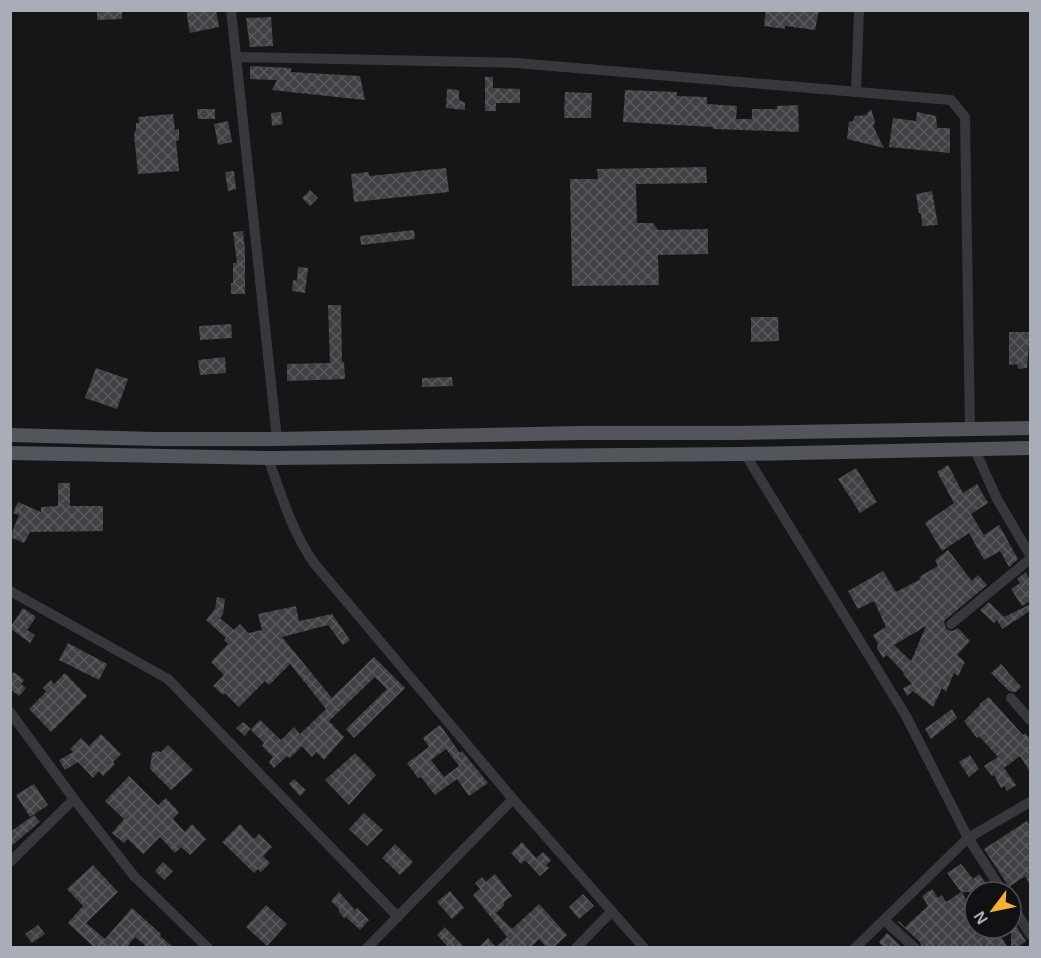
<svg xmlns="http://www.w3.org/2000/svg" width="1041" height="958" font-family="Arial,sans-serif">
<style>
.building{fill:url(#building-cross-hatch);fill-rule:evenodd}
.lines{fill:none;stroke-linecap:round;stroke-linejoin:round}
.minor{stroke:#37383d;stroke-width:10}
.major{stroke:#53555c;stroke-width:14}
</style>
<defs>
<pattern id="building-cross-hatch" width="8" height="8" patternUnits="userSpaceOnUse" patternTransform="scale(1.5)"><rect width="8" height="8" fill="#404145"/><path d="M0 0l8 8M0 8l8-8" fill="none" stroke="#595a5e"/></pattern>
</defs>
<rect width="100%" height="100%" fill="#161618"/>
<path class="building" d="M97,10H122V19L97,20Z
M186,10H216L219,27L190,33Z
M766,10H819L815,30L785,26V29L764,26Z
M271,17L273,46L250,47L246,18Z
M250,66L291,68V72L360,76L365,100L272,90L277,80L250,79Z
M485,77H493V88L520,89V103H496V111H485Z
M447,89L459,90V100L465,103V110L446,108Z
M625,90L677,92V96L707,97V104L737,106L736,119H752V109H777V106L798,105L799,132L713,129V127L623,122Z
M565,92L592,93L591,118H564Z
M197,109H215V119H198Z
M871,109L875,122L873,126L884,148L847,139L849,122L853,121L855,116L866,115Z
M281,112L283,124L272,126L271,113Z
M917,112L936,116L937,128H950V153L889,147L893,118L916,121Z
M173,114L175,130L179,129V140L176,141L179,171L138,174L134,134L136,129V123H139L138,117Z
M228,121L232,142L218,145L214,124Z
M706,167L707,183L636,184L637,223H653L658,230L708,229V254L658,255L659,285L572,286L570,179H598L597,169Z
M446,168L449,192L354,202L351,174L368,172L370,176Z
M234,171L236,189L228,191L225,172Z
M310,190L318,198L310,206L302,198Z
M932,191L938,225L922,226L921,213H919L916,194Z
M414,230L415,239L361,245L360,236Z
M243,231L245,250V294H231V283H233V263H237L233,232Z
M298,267L308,268L305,293L292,291L293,280L297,281Z
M328,305H341L342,362H344L345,379L287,381V364L330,363Z
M751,317H778L779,341L751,342Z
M231,324L232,338L200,340L199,326Z
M1009,332H1030L1027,368L1018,369L1017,364L1009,365Z
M225,357L226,373L200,375L198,360Z
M96,368L128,379L117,409L85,398Z
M452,377L453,386L422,387V378Z
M948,465L963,493L977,484L988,503L971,514L984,535L999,525L1018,559L1009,567L1000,551L984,560L969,533L942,551L925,523L954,503L937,472Z
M856,468L877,502L860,513L838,479Z
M58,483H70V506H103V531L30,532L24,543L10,537L19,515L13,513L18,502L41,512V507L58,506Z
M948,550L972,581L978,575L987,585L944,621L946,629L952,631L958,628L970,641L957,655L965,662L958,676L954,673L946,692L942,688L933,707L913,691L907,696L903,688L912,684L903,674L904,673L887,655L883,658L877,648L878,644L873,635L886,627L874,601L858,609L848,591L883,571L896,592L921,579L919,577L938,566L935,560ZM926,626L911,661L894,645Z
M1026,572L1030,580V601L1022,606L1011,589L1020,583L1017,579Z
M217,597L225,599L223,614L220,618L234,630L240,624L248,633L262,630L258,614L296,606L299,621L332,614L350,640L343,645L328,625L282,637L332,698L374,657L405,688L354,738L346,729L387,689L375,677L329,721L344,737L324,760L316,752L312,757L302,746L290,758L287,756L274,768L269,762L273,757L262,746L264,743L250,729L245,736L236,728L243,722L251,729L260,720L281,740L294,727L300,734L326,709L290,664L269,685L265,681L239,707L225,693L223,695L213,686L224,675L211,662L228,644L224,640L226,638L206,620L215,609Z
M989,602L1004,617L1029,605L1030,611L1002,629L997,620L994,623L980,610Z
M23,608L36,617L27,630L35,635L30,643L10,628Z
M68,643L107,664L99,680L59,660Z
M1001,664L1021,687L1016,692L1009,691L991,673Z
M14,672L24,680L21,684L26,688L19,696L10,689V676Z
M65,673L87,696L51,732L29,709L46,692L43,688L51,680L54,684Z
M989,697L1023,735L1025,733L1030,739V772L1020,756L1004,768L1016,785L1007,791L1004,786L1001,788L994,775L992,776L984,766L998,757L979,736L977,738L964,721L980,705L979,704Z
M952,709L957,718L931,739L925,729Z
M440,725L460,753L462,751L488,783L469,796L457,779L435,795L421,777L418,778L407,763L429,747L423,738ZM446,749L459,766L444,777L431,760Z
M101,734L121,754L113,762L115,764L103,776L99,771L93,778L78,762L65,770L59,760L73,752L70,749L81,738L89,746Z
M168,745L193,770L171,790L150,769L152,753L157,751L161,752Z
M355,753L376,775L349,805L325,780Z
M970,755L979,769L969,777L959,762Z
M129,776L158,805L166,798L179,812L173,819L185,832L192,824L206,839L190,855L181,847L175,853L160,837L143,854L128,839L124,843L112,833L124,819L105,801Z
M294,779L306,790L300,796L289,784Z
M34,784L48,805L30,817L16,795Z
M364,813L383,830L367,846L349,829Z
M34,815L40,822L10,847V832Z
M1027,821L1030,826V885L1025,876L1009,887L984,849Z
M240,824L254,839L259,834L272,847L263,856L270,863L261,872L258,869L254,873L222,842Z
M522,842L536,858L543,852L551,860L546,865L549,868L540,876L525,860L521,864L511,853Z
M395,844L413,862L400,875L382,858Z
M163,862L173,871L164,880L155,871Z
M961,864L973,879L979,874L993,892H962L975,914V928H996L1008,948H922L920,942L898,922L899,921L905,927L928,906L922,896L932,889L938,898L942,895L946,902L961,892L947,873Z
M93,865L118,892L86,923L105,939L132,908L161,934L160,936L174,948H148L135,937L126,948H95L68,923L83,906L67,889Z
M495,874L512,896L504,902V906L496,913L512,929L539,904L567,935L553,948H547L539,939L530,948H478L488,938L496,947L507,937L473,895L480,889L475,883L482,877L486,882Z
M450,891L464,908L452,919L437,902Z
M339,892L355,910L357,908L369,920L360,930L346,917L344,918L339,912V909L331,901Z
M583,894L594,906L579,919L569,907Z
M266,905L287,924L267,946L246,927Z
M1011,918L1026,941L1017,948H1011Z
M38,925L45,934L32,943L25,934Z
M445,927L465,948H449L437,935Z
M887,933L903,948H884L879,942Z"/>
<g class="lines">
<path class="minor" d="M231,10L277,439
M237,57L517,63L951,100L965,117L970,430
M856,92L859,10
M974,448L997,499L1030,555
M745,454L906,716L968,838L1003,892
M268,458C281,494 292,532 314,563L513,799L644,948
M10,591L168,679L398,917
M951,624L1030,559
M1011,698L1030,720
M10,712L74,799L134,876L208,948
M10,862L74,799
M1011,904L1030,934
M884,920L915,948
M367,948L513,799
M576,948L612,911
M855,948L968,838L1030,802"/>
<path class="major" d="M10,435L156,439H277L580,433H733L1030,428
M10,453L268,458L745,454L1030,448"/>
</g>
<rect width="1041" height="958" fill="none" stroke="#a8adb8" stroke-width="24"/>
<g transform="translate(993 910) rotate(238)"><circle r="28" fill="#111113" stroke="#4d4f55" stroke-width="1.5"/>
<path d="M0-4.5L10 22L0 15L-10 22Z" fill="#f2b134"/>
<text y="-9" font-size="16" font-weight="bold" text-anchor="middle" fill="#a8adb8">N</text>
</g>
</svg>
